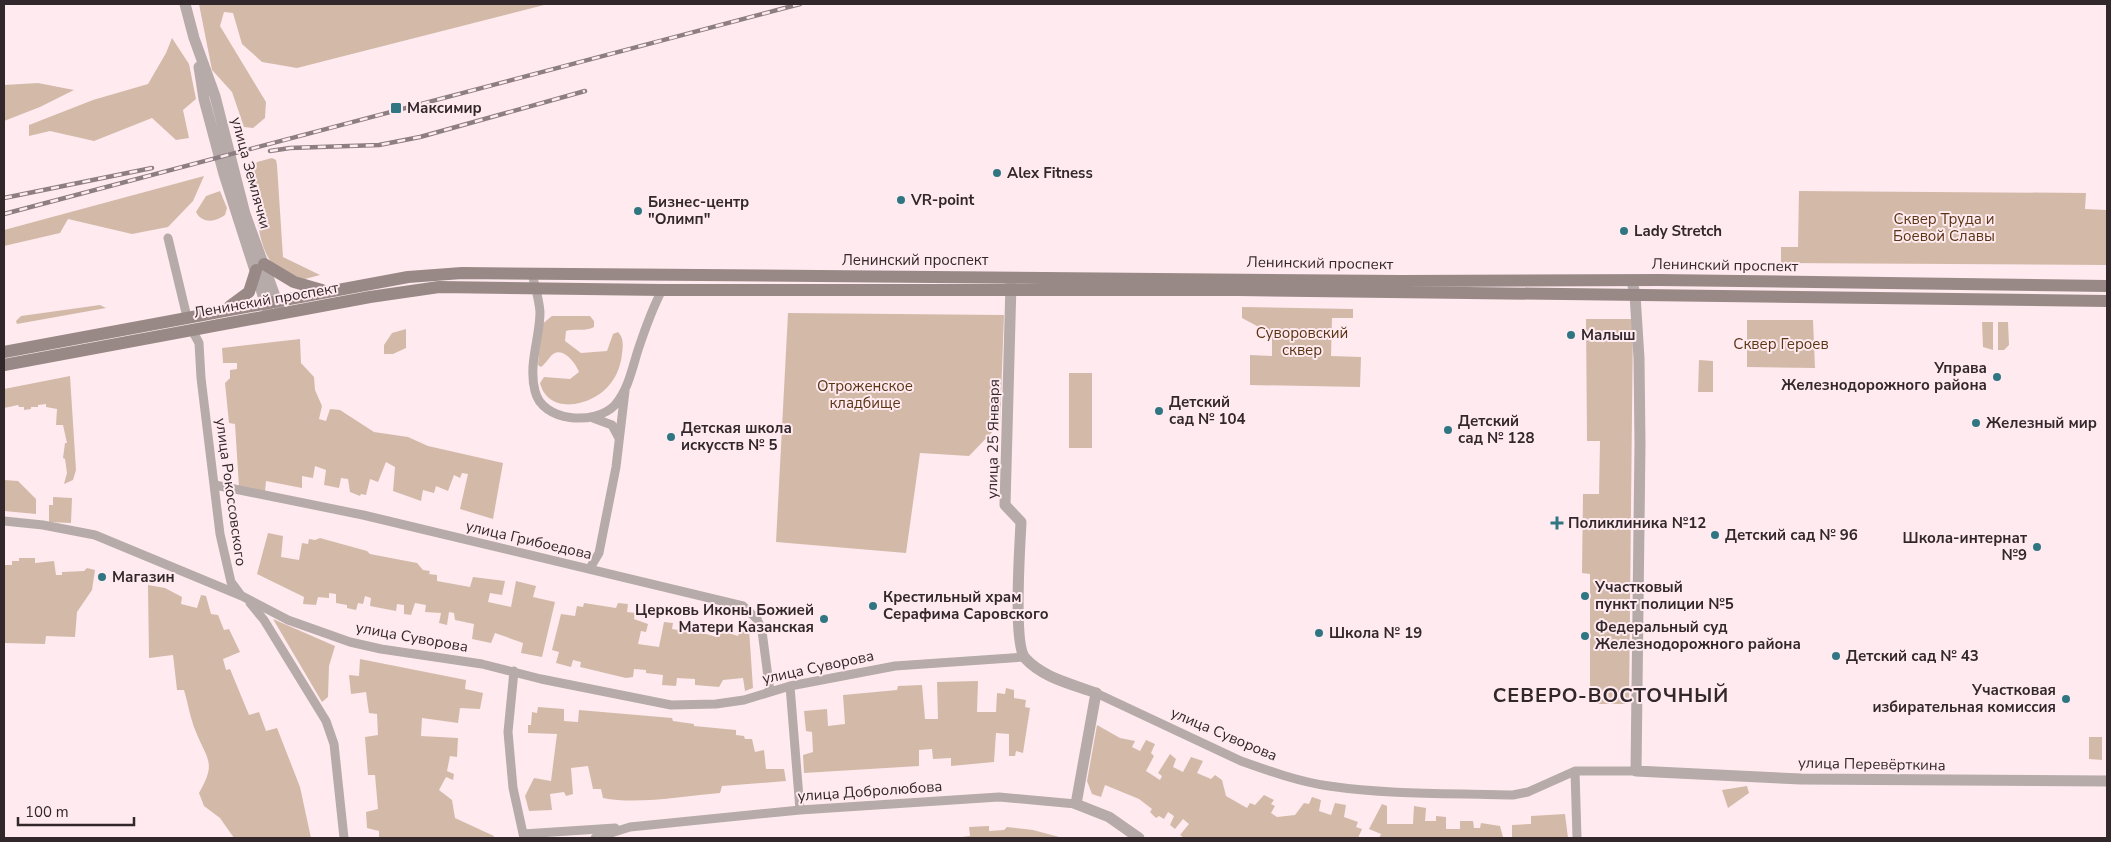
<svg xmlns="http://www.w3.org/2000/svg" width="2111" height="842" font-family="'Nunito Sans',sans-serif">
<style>
.green{fill:#d3baa8}
.lines{fill:none;stroke-linecap:round;stroke-linejoin:round}
.minor{stroke:#b6aba9;stroke-width:9}
.tertiary{stroke:#b6aba9;stroke-width:11}
.secondary{stroke:#998986;stroke-width:12}
.rail-casing{stroke:#8d7e82;stroke-width:4.5}
.rail{stroke:#ffeaf0;stroke-width:2.5;stroke-dasharray:8;stroke-linecap:butt}
.poi-dot{fill:#2f7682;stroke:#ffeaf0;stroke-width:2}
.labels{text-anchor:middle;dominant-baseline:central;stroke-width:4;stroke-linejoin:round;paint-order:stroke}
.poi-label{font-size:15px;font-weight:bold;fill:#32282b;stroke:#ffeaf0;text-anchor:start}
.street-label{font-size:15px;fill:#32282b;stroke:#ffeaf0}
.park-label{font-size:15px;fill:#5b3513;stroke:#ffeaf0}
.district-label{font-size:20px;font-weight:bold;letter-spacing:1px;fill:#32282b;stroke:#ffeaf0}
</style>
<rect width="100%" height="100%" fill="#ffeaf0"/>
<path class="green" d="M199,4H548L297,68L262,62L242,44L233,13L224,12L220,26L266,102L265,118L253,128L244,127L232,92L212,70Z
M172,38L189,64L196,99L183,110L189,138L176,140L152,118L94,141L50,131L29,136V125L93,100L148,84L166,53Z
M38,83L74,90L40,107L4,121V85Z
M272,158L276,160L277,165L283,257L320,275L301,280C289,275 276,270 269,259C254,233 257,196 254,168L257,162Z
M204,176L193,201L168,227L132,234L68,219L60,233L4,246V230Z
M220,191L227,208L225,215C216,222 202,224 196,212L206,196Z
M1799,191L2086,193L2085,209L2107,210V265L1781,263V247H1798Z
M100,305L106,308L17,324L16,321L21,316Z
M1242,307L1353,309V318H1332L1331,356L1361,357L1360,387L1250,385V355L1272,356V334L1242,318Z
M788,313L1004,315L1000,424L969,456L920,453L906,553L776,542Z
M552,316H590L594,321V327C585,332 576,328 566,331L565,341L581,353L607,351L613,334L618,332C624,338 623,346 622,354C621,363 618,373 613,380C598,405 549,418 540,383L544,377L570,379L579,372C576,364 565,349 555,353C550,355 546,364 541,367L538,365L541,325Z
M1586,319H1633L1629,704H1590V574L1582,573L1583,494H1599L1600,441H1587Z
M1747,320H1813L1815,368L1747,367Z
M1982,322H1993V350L1983,347Z
M1998,322H2008L2009,345L2004,350H1998Z
M406,329V348L393,354H384V345L392,333Z
M300,339L301,363L314,377L315,390L322,406L319,419L326,421L330,409L340,410L374,432L408,437L428,446L503,463L493,519L460,509L468,474L462,473L460,478L454,475L448,491L436,486L434,493L423,490L421,501L393,491L395,467L386,462L378,482L370,479L366,495L361,494L360,496L350,492L348,479L341,478L339,488L324,485L326,470L315,466L313,478L302,476V488L266,481L265,492L239,487L235,424L229,423L225,383L230,378V370L237,369V363H223L222,348Z
M1699,360L1713,361V392H1698Z
M1069,373H1092V448H1069Z
M70,376L76,470L73,480L64,484L67,473L65,459L63,458L65,443H67L63,425H56L57,409L46,407V404L38,405V407H31V409L24,410V407H19L18,405L4,408V389Z
M4,480L18,481L36,499V514L4,511Z
M53,497L72,498L71,523L49,522V505H53Z
M268,533L283,536L281,557L299,560L302,543L308,544L309,539L315,540L320,538L367,551L370,554L417,563L423,570L430,571L429,574L437,575V581L470,587L473,577L505,581L502,595L490,593L488,602L511,607L516,581L536,586L533,597L555,602L542,657L521,653L523,643L495,633L491,643L472,639L474,624L455,620L454,613L449,612L447,625L439,623L441,613L425,612L426,605L415,603L411,615L404,614V605L397,604L396,611L370,606L371,598L365,596L363,604L358,603L356,610L347,608V605L336,603V594L329,593V598L318,597L316,605L303,604L304,597L257,574Z
M19,558H35V563L54,561L56,575H62V572L84,571L87,568L95,570L92,590L77,612L75,637L46,636L45,644L4,643V565H12V561H19Z
M148,585L165,588L182,597L181,604L197,608L201,595L206,596L211,614L218,615L224,630L229,629L240,652L223,659L226,670L230,669L249,715L259,712L266,731L277,728L300,787L311,838H234L220,818L204,806L199,793C217,762 207,760 196,732C190,718 188,703 184,690H177L173,655L149,658Z
M584,603L616,608L618,603L628,604L627,612L635,613L634,619L648,624L646,632L641,631L638,644L659,647L664,622L673,623L672,629L684,631L685,628L717,637L719,630L738,636L742,625L749,629L753,688L745,691L743,678L723,680L719,687L695,685V679L677,678L676,686L662,685L663,675L646,673V670L634,669L633,677L626,678L580,667L581,662L573,660L571,667L556,663L559,652L552,650L561,614L575,616L577,606L583,607Z
M273,619L335,646L329,666L328,697L322,702Z
M360,659L466,680L465,689L483,693L480,709L460,708L458,723L422,718L421,736L458,738L457,757L450,756L447,771L454,774L453,780L446,777L439,790L452,800L455,818L494,836L493,838H379V831L367,828L366,812L378,809L375,775H368L365,737L378,735L377,714L369,713L366,692L351,694L349,675L359,676Z
M978,681L977,712H996L997,693L1005,694L1006,688L1014,690V698L1026,700L1025,707L1030,708L1023,753L1016,751L1015,756H1009V734L996,733L994,762L951,766V758L933,759L932,749L919,750V766L804,773L803,755L813,752L812,732L806,731L804,711L827,709L828,726L845,724L843,695L897,690L898,686L922,685L925,719H938L937,682Z
M538,707L564,709V721L578,722L579,710L672,718L673,721L694,724V726L736,730V735L744,736L745,739H752L755,752L764,750L766,769H784L786,781L722,786L720,793C685,796 637,805 603,798L601,789H593L588,766L571,768L573,794L566,796L564,792L550,794L552,810L529,811L525,796L534,778L551,781L557,734L528,733V725H531L532,712L537,713Z
M1097,725L1120,738L1135,741L1132,747L1140,751L1146,740L1155,744L1151,753L1154,756L1146,771L1160,780L1162,776L1158,773L1170,754L1176,759L1173,767L1183,772L1191,757L1203,761L1197,773L1211,779L1215,775L1222,780L1226,796L1247,808L1250,803L1255,805L1264,795L1274,800L1271,804L1275,806L1271,813L1277,817L1295,815L1304,803L1309,804L1312,797L1321,800L1319,811L1331,815L1335,803L1346,805L1344,817L1358,822L1356,827L1362,829L1358,838H1184L1180,835L1189,824L1183,819L1175,829L1170,825L1174,816L1168,812L1164,819L1159,816L1156,818L1150,812L1152,809L1139,799L1105,785L1101,797L1092,794L1087,781Z
M2089,737H2102V760L2089,759Z
M1747,786L1749,793L1728,808L1722,790Z
M1382,804L1387,806V824H1413L1414,806L1426,808L1425,821H1436V816L1446,817V829H1460V821H1473L1474,828H1480L1481,823L1500,826L1503,837H1512V825L1531,824V816L1565,814L1568,838H1379L1381,834L1369,829Z
M989,826V831L1004,830L1007,827L1033,830L1063,838H900L962,837L970,836L969,827Z"/>
<g class="lines">
<path class="minor" d="M168,238L187,317
M532,274C535,286 539,299 540,312C540,338 528,364 535,391C542,422 595,426 615,405C628,390 632,369 638,350C645,329 652,309 662,290
M192,330L199,343L201,378L220,534L231,582L240,594
M593,418L612,425L619,438
M215,485L363,515L743,606L757,619L762,631L770,692
M4,521L43,525L95,535L242,596L288,620L350,642L381,649L482,664L541,679L671,705L716,704L744,700L790,686L895,666L1024,657
M590,568L599,553L616,467L625,391
M250,603L264,620L326,721L334,744L344,838
M514,671L508,732L513,788L524,838
M790,686L800,810
M1096,693L1241,761C1269,771 1300,782 1329,786C1390,795 1452,793 1513,795L1528,792L1575,771H1636
M1575,771L1577,838
M523,834L615,828
M595,838L630,827L800,810L999,797L1076,804"/>
<path class="tertiary" d="M185,4L194,38L215,96L245,214L280,310
M199,67L204,99L224,174L268,311
M1632,281L1635,295L1639,358L1640,444L1636,771L1801,779L2107,781
M1011,283L1005,505L1021,522C1020,545 1013,644 1025,658C1043,678 1072,684 1096,693L1076,804L1109,817L1139,838"/>
<path class="secondary" d="M264,264L294,282L322,290
M230,306L249,292L256,270
M4,352L408,277L462,273L1401,281L1659,280L2107,286
M4,365L370,297L439,287L662,290H1239L2107,301"/>
<defs>
<path id="rail" d="M270,151L290,148L379,145L420,137L585,91
M4,198L152,168
M4,214L800,4"/>
</defs>
<use href="#rail" class="rail-casing"/>
<use href="#rail" class="rail"/>
</g>
<g class="poi-dot">
<rect x="390" y="102" width="12" height="12" rx="2.5"/>
<circle cx="997" cy="173" r="5"/>
<circle cx="901" cy="200" r="5"/>
<circle cx="638" cy="211" r="5"/>
<circle cx="1624" cy="231" r="5"/>
<circle cx="1571" cy="335" r="5"/>
<circle cx="1997" cy="377" r="5"/>
<circle cx="1159" cy="411" r="5"/>
<circle cx="1976" cy="423" r="5"/>
<circle cx="1448" cy="430" r="5"/>
<circle cx="671" cy="437" r="5"/>
<path d="M1554.5 515.5h5v5h5v5h-5v5h-5v-5h-5v-5h5z"/>
<circle cx="1715" cy="535" r="5"/>
<circle cx="2037" cy="547" r="5"/>
<circle cx="102" cy="577" r="5"/>
<circle cx="1585" cy="596" r="5"/>
<circle cx="873" cy="606" r="5"/>
<circle cx="824" cy="619" r="5"/>
<circle cx="1319" cy="633" r="5"/>
<circle cx="1585" cy="636" r="5"/>
<circle cx="1836" cy="656" r="5"/>
<circle cx="2066" cy="699" r="5"/>
</g>
<g class="labels">
<g class="poi-label">
<text x="407" y="108">Максимир</text>
<text x="1007" y="173">Alex Fitness</text>
<text x="911" y="200">VR-point</text>
<text x="648" y="202">Бизнес-центр<tspan x="648" dy="17">"Олимп"</tspan></text>
<text x="1634" y="231">Lady Stretch</text>
<text x="1581" y="335">Малыш</text>
<text x="1987" y="368" text-anchor="end">Управа<tspan x="1987" dy="17">Железнодорожного района</tspan></text>
<text x="1169" y="402">Детский<tspan x="1169" dy="17">сад № 104</tspan></text>
<text x="1458" y="421">Детский<tspan x="1458" dy="17">сад № 128</tspan></text>
<text x="1986" y="423">Железный мир</text>
<text x="681" y="428">Детская школа<tspan x="681" dy="17">искусств № 5</tspan></text>
<text x="1568" y="523">Поликлиника №12</text>
<text x="1725" y="535">Детский сад № 96</text>
<text x="2027" y="538" text-anchor="end">Школа-интернат<tspan x="2027" dy="17">№9</tspan></text>
<text x="112" y="577">Магазин</text>
<text x="1595" y="587">Участковый<tspan x="1595" dy="17">пункт полиции №5</tspan></text>
<text x="883" y="597">Крестильный храм<tspan x="883" dy="17">Серафима Саровского</tspan></text>
<text x="814" y="610" text-anchor="end">Церковь Иконы Божией<tspan x="814" dy="17">Матери Казанская</tspan></text>
<text x="1595" y="627">Федеральный суд<tspan x="1595" dy="17">Железнодорожного района</tspan></text>
<text x="1329" y="633">Школа № 19</text>
<text x="1846" y="656">Детский сад № 43</text>
<text x="2056" y="690" text-anchor="end">Участковая<tspan x="2056" dy="17">избирательная комиссия</tspan></text>
</g>
<g class="street-label">
<text transform="translate(251 173) rotate(75)">улица Землячки</text>
<text x="915" y="260">Ленинский проспект</text>
<text transform="translate(1320 263) rotate(1)">Ленинский проспект</text>
<text transform="translate(1725 265) rotate(1)">Ленинский проспект</text>
<text transform="translate(266 300) rotate(-10)">Ленинский проспект</text>
<text transform="translate(993 439) rotate(-89)">улица 25 Января</text>
<text transform="translate(231 492) rotate(82)">улица Рокоссовского</text>
<text transform="translate(529 540) rotate(13)">улица Грибоедова</text>
<text transform="translate(412 637) rotate(10)">улица Суворова</text>
<text transform="translate(818 667) rotate(-12)">улица Суворова</text>
<text transform="translate(1224 734) rotate(23)">улица Суворова</text>
<text transform="translate(1872 764) rotate(1)">улица Перевёрткина</text>
<text transform="translate(870 791) rotate(-4)">улица Добролюбова</text>
</g>
<g class="park-label">
<text x="1944" y="219">Сквер Труда и<tspan x="1944" dy="17">Боевой Славы</tspan></text>
<text x="1302" y="333">Суворовский<tspan x="1302" dy="17">сквер</tspan></text>
<text x="1781" y="344">Сквер Героев</text>
<text x="865" y="386">Отроженское<tspan x="865" dy="17">кладбище</tspan></text>
</g>
<g class="district-label">
<text x="1611" y="695">СЕВЕРО-ВОСТОЧНЫЙ</text>
</g>
</g>
<rect width="2111" height="842" fill="none" stroke="#32282b" stroke-width="10"/>
<path d="M18 817v8h116v-8" fill="none" stroke="#32282b" stroke-width="2.5"/>
<text x="25" y="817" font-size="15" fill="#32282b" stroke="#ffeaf0" stroke-width="4" paint-order="stroke">100 m</text>
</svg>
